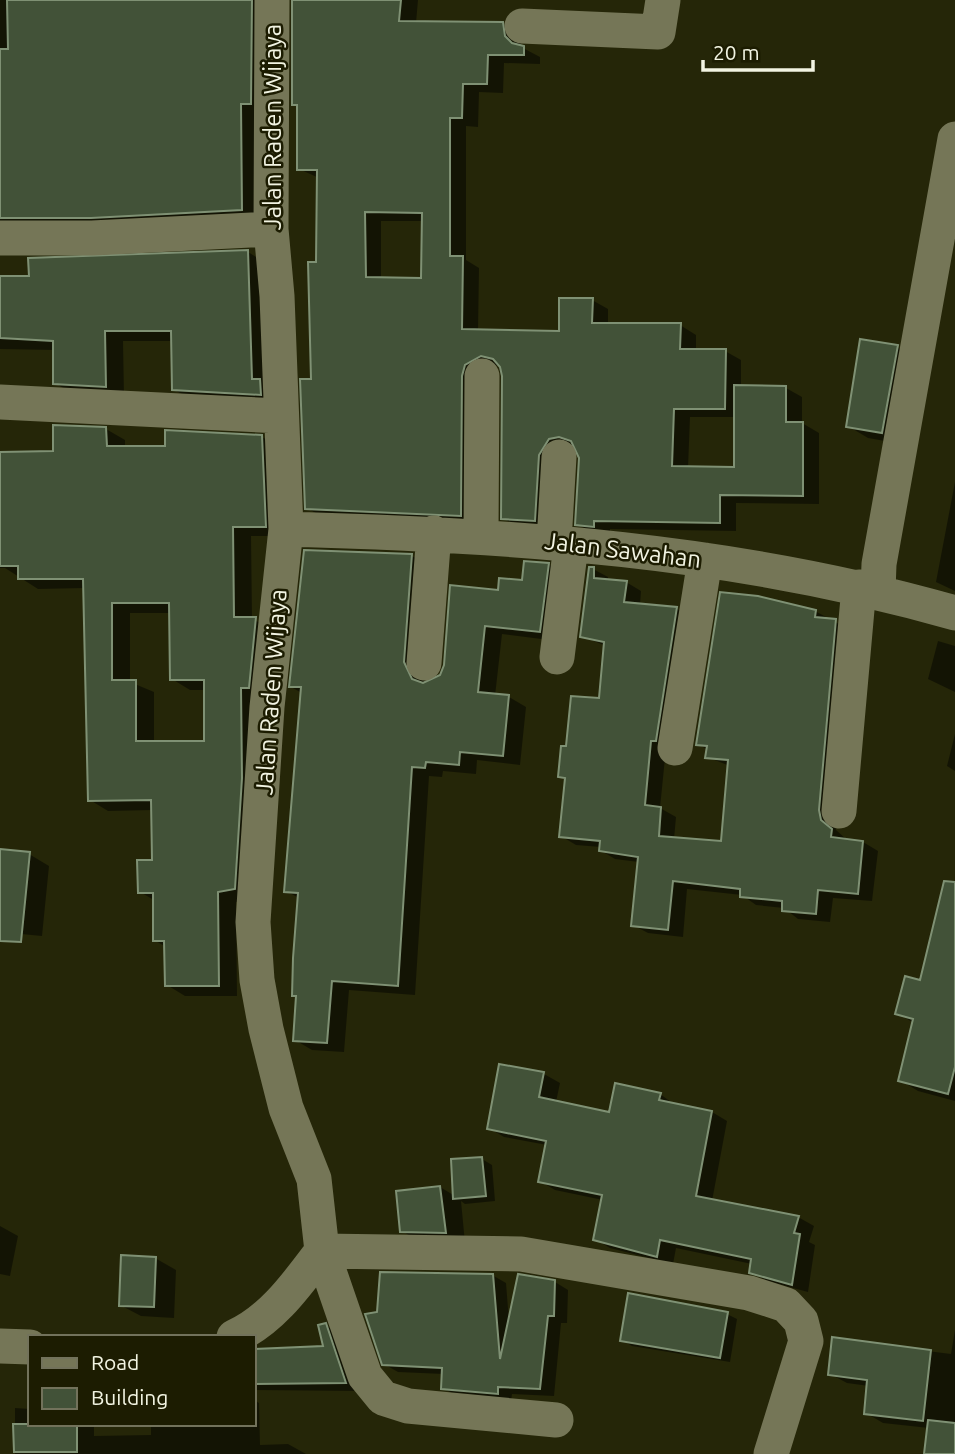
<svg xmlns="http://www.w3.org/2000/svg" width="955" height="1454" font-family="Ubuntu,sans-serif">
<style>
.shadow{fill:#0007;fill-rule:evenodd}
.building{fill:#425238;stroke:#7f9174;stroke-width:2;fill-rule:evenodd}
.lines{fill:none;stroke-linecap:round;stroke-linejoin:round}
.minor{stroke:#757657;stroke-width:35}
.labels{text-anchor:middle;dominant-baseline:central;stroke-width:5;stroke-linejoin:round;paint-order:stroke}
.street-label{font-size:24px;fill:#f2f4e2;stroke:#1c1c01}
</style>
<rect width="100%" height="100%" fill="#252608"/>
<path class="shadow" d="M0,0H274L260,220L0,228Z
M292,0H418L416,23L502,24L519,34L521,47L540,57V64L504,63L503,93L479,92L478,127L466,126V260L479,268L478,331L560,332L592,300L608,309V325H680L696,335V351H725L741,360V387L786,388L802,397V423L819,433V504L736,503V531L610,529V535L593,533L577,524L581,457L575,446L566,448L551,529L519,527L503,518L504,376L501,364L488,368L477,524L324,518L307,508L319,178L299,169V107L293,104ZM381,221H423V280L381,279ZM690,417H736V469L688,468Z
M248,252L266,263L279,404L192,400L173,389V341H123L124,397L73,394L55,383V350L0,349V277H30Z
M897,347L917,359L902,444L868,438L848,426Z
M106,429L125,440V448H167L262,437L280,448L284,536H251L252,619L274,629L253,899L236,902L237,996H185L167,985L166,947L154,940V900L140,892L154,862L153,810L108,811L90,800L85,588L38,589L5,568H0V453H55ZM130,613H171L172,679L190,690H206V743H154V692L130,682Z
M955,482V591L936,582Z
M412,556L429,566L421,673L426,684L442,676L499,592L524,582L548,564L565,574L557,641L502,634L495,696L509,697L526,707L520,765L477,760L476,774L443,771L442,777L429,776L415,995L349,990L344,1052L312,1050L295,1040L299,898L286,891L302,693L291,687Z
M593,569L608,577V581L626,582L641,591L640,605L677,609L691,617L666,748L660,808L676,817L674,839L723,843L730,766L707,757L708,750L698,744L815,611L850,630L833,819L836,830L846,839L863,842L878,851L872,901L833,898L830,922L798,919L784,908L756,905L742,895L687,889L683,937L648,933L633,925L639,862L615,859L600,850L601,847L576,845L561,836L567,780L559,776L568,748L600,700L606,646L582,636Z
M938,641L955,646V692L928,679Z
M955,734V771L947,766Z
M0,851L29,854L49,866L42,936L0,932Z
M955,930V1101L918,1091L900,1080L914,1023L897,1013Z
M501,1066L544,1074L560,1083L556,1102L610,1114L660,1094L675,1105L712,1112L727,1121L712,1201L798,1217L814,1226L809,1242L815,1245L808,1292L767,1281L751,1272L752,1264L676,1248L673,1264L610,1248L595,1239L603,1200L555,1190L540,1181L547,1145L504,1137L489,1128Z
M482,1159L492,1165L495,1201L465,1204L461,1201L465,1243H422L402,1231L440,1187L455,1196Z
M0,1226L18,1236L10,1276L0,1274Z
M155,1258L176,1270L174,1318L141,1316L120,1305Z
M492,1275L506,1283L509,1321L555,1282L568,1290L567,1323H561L554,1396L512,1394L511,1401L457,1396L443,1388L444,1374L398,1372L384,1364Z
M727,1314L737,1319L730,1362L632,1346L622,1340Z
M325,1325L340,1334L360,1391L254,1390V1351L326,1348Z
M955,1330V1454H926L929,1428L883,1423L866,1413L869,1386L847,1383L830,1374L833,1339L951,1354Z
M254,1400L259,1403L260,1445L288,1444L306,1454H15V1408L30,1409V1424H94V1436L151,1435V1424H254Z"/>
<path class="building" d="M7,0H252L251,104H241L242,210L91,218H0V49H8Z
M292,0H401L399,21L503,22L505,36L512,43L524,46V55H488L487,84H463L462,118H450V256H463L462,329L559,331V298H593L592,323H681L680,349H726L725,409H674L672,466L734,467V385L786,386V422H803V496L720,495V523L594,521V527L575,525L579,458L571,441L559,437L549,439L539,455L535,521L501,519L502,376L500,367L493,359L481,356L465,365L462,376L461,516L305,509L300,379H311L308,262H316L317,170H297V105H292ZM365,212L422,213L421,278L366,277Z
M248,250L252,379H260L261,395L172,390L171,331H105L106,387L53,384V341L0,338V276H29L28,258Z
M860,339L898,345L882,433L846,427Z
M53,425L106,427L107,446H165V430L262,435L266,527H233L234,617H256L249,688H241L242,778L235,889L218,892L219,986H165L164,941H153V893H138L137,860H152L151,800L88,801L83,579H18V566H0V452L53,451ZM112,603H169L170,680H204V741H136V680H112Z
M304,550L412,554L404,662L412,679L423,683L440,675L444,665L450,585L498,590L499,578L522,580L524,561L549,563L540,632L485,626L478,692L509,695L503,756L460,752L459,765L426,762L425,768L412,767L398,986L332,981L327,1043L293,1041L296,996H292L293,958L298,893L284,892L301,687H289Z
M589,567H594V578L627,581L624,602L677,607L656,741H651L645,805L661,807L659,836L721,841L728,760L705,758L707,746L696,745L720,592L758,596L816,610L815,617L836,619L819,810L821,820L832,829L831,837L863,841L858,894L818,890L816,914L782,911V901L740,897V889L673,881L668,930L631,926L638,857L599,851L600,841L559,837L565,778L558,777L561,746H566L571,696L599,698L604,642L580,637Z
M0,849L30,852L21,942L0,941Z
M944,881L955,882V1067L948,1094L898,1081L913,1019L895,1014L905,976L920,980Z
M499,1064L544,1072L539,1097L609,1112L615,1083L661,1093L659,1100L712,1111L696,1196L799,1216L794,1233L800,1234L792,1285L749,1273L751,1259L660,1240L657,1257L593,1240L602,1195L538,1182L546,1141L487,1129Z
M482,1157L486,1196L453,1199L451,1159Z
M440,1186L446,1233L400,1232L396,1191Z
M121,1255L156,1257L154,1307L119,1306Z
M380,1272L493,1274L500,1359L518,1274L555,1280L554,1316H548L540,1389L498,1387V1394L441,1389L442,1368L382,1365L365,1314L377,1312Z
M628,1293L728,1312L720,1358L620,1341Z
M326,1323L346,1383L254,1384V1349L323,1346L318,1325Z
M832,1337L931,1350L923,1421L864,1414L867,1380L828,1375Z
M928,1420L955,1423V1454H924Z
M13,1424H77V1452H14Z"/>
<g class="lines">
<path class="minor" d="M272,0L271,229L277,296L286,529L267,707L253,922L257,980L266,1029L286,1108L314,1179L322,1251L365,1376L383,1398L408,1406L556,1420
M522,26L658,32L663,0
M0,238H92L271,229
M0,402L280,416
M286,529C511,535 737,550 955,613
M481,536L482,376
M554,542L559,457
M878,591L879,564L955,139
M557,657L571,545
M424,663L434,533
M675,748L705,560
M839,811L859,587
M322,1251L521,1254L749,1293L786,1305L801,1321L806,1341L771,1454
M234,1337C272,1320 297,1284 322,1251
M0,1346L30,1347"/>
</g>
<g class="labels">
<g class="street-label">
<text transform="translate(272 127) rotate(-90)">Jalan Raden Wijaya</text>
<text transform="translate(623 550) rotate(7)">Jalan Sawahan</text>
<text transform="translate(271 692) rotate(-86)">Jalan Raden Wijaya</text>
</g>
</g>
<rect x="28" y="1335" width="228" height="91" fill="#1c1c01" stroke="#72725b" stroke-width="2"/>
<rect x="42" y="1358" width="35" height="10" fill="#757657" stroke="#72725b" stroke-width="2"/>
<text x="91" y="1370" font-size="21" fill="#f2f4e2">Road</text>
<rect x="42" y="1388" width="35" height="21" fill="#425238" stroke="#72725b" stroke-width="2"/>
<text x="91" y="1405" font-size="21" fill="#f2f4e2">Building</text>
<path d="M703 60v10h110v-10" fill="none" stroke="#f2f4e2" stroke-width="3.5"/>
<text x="713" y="60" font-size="21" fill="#f2f4e2" stroke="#1c1c01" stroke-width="5" paint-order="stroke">20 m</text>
</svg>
